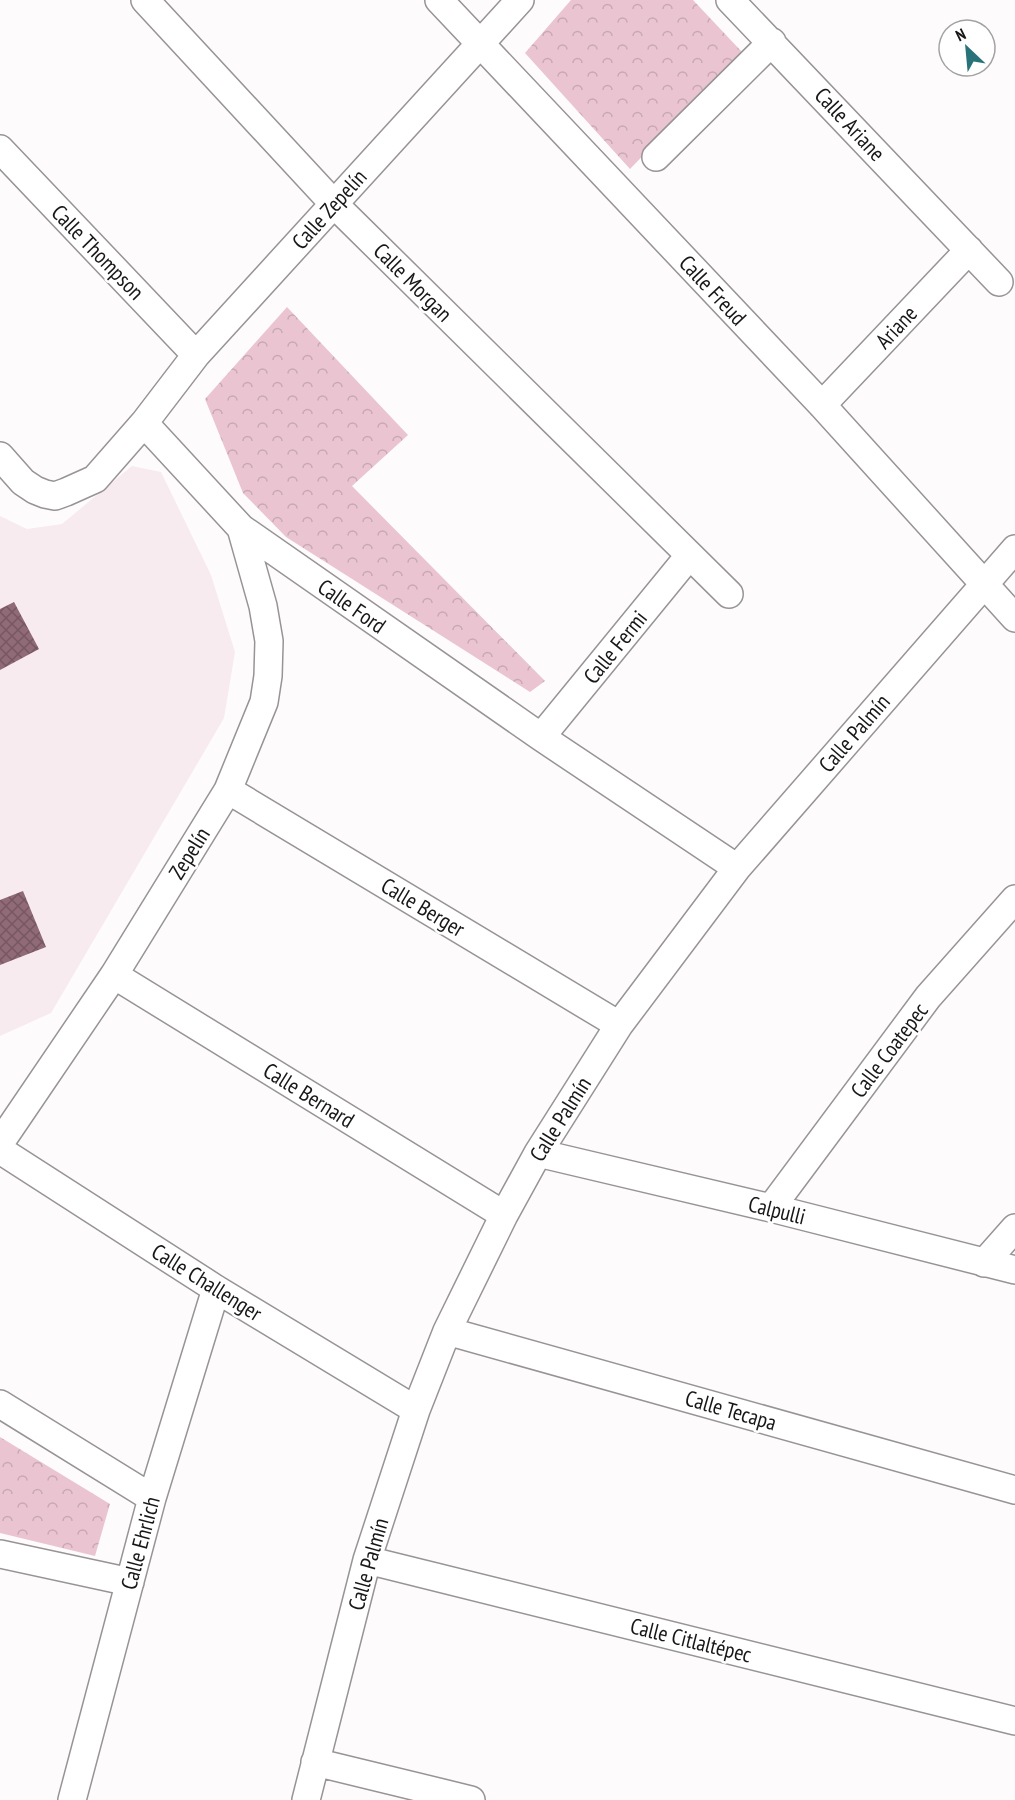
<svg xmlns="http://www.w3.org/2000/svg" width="1015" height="1800" font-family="'PT Sans Narrow',sans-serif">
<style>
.built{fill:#f7ebef}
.park{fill:url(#park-crowns)}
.building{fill:url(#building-cross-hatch)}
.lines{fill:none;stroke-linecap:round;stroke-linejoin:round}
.minor-casing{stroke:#989495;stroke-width:30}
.minor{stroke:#fff;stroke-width:27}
.labels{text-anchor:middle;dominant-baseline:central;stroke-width:5;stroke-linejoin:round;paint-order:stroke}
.street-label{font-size:22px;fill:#181717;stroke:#fff}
</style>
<defs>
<pattern id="park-crowns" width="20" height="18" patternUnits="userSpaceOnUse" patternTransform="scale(1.5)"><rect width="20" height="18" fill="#eac5d1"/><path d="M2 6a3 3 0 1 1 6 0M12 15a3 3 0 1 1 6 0" fill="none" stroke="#c8a8b3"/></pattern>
<pattern id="building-cross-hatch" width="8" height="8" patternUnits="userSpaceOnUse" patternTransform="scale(1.5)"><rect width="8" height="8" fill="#916a78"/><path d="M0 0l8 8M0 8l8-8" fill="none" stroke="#755661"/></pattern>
</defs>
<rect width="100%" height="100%" fill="#fefbfc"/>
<path class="built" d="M132,466L161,472L211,575L235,652L224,718L51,1013L0,1036V516L27,529L62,524Z"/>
<path class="park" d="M571,0H693L743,53L630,169L525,53Z
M287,307L408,435L352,486L545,681L530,692L286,537L243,493L205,399Z
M0,1437L110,1504L95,1556L0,1533Z"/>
<path class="building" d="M14,602L39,649L0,670V609Z
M23,891L46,947L0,965V900Z"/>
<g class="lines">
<defs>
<path id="minor" d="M145,0L334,204L729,594
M439,0L822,405L1015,618
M730,0L999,282
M0,149L196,355
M656,157L772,42
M822,405L969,250
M144,423L241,528L541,737L737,868
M0,456L23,482L35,490L45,494L55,496L66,492L95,479L144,423L196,355L520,0
M541,737L689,556
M228,790L619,1025
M114,975L504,1215
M0,1143L114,975L228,790L264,702L268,676L269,641L263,606L241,528
M0,1150L216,1289L416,1410
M538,1153L771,1208L1015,1270
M771,1208L928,997L1015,899
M984,1263L1015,1228
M447,1331L1015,1490
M0,1404L152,1498
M0,1554L130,1582
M367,1560L1015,1721
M315,1762L471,1800
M72,1800L152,1498L216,1289
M306,1800L367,1560L416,1410L447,1331L504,1215L538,1153L619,1025L737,868L1015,549"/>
</defs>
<use href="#minor" class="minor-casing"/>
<use href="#minor" class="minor"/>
</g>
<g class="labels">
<g class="street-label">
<text transform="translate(850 124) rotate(47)">Calle Ariane</text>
<text transform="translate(329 209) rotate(-48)">Calle Zepelín</text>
<text transform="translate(98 252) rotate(46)">Calle Thompson</text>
<text transform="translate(413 282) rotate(45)">Calle Morgan</text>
<text transform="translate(713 290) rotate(47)">Calle Freud</text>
<text transform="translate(896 327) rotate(-47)">Ariane</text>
<text transform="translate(352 606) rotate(35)">Calle Ford</text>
<text transform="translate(615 647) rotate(-51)">Calle Fermi</text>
<text transform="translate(854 733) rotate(-49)">Calle Palmín</text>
<text transform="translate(189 853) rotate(-58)">Zepelín</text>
<text transform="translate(423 907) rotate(31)">Calle Berger</text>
<text transform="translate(889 1050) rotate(-53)">Calle Coatepec</text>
<text transform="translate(309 1095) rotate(32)">Calle Bernard</text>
<text transform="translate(560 1119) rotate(-58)">Calle Palmín</text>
<text transform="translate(777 1210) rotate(14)">Calpulli</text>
<text transform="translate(207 1282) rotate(32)">Calle Challenger</text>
<text transform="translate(731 1410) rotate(16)">Calle Tecapa</text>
<text transform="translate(140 1543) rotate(-75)">Calle Ehrlich</text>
<text transform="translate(368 1564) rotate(-74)">Calle Palmín</text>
<text transform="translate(691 1640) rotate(14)">Calle Citlaltépec</text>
</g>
</g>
<g transform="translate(967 48) rotate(334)"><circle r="28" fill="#ffffff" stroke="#a3a2a2" stroke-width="1.5"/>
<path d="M0-4.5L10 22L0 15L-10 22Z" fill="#28727a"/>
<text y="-9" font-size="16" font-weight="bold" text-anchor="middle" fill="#181717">N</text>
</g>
</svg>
